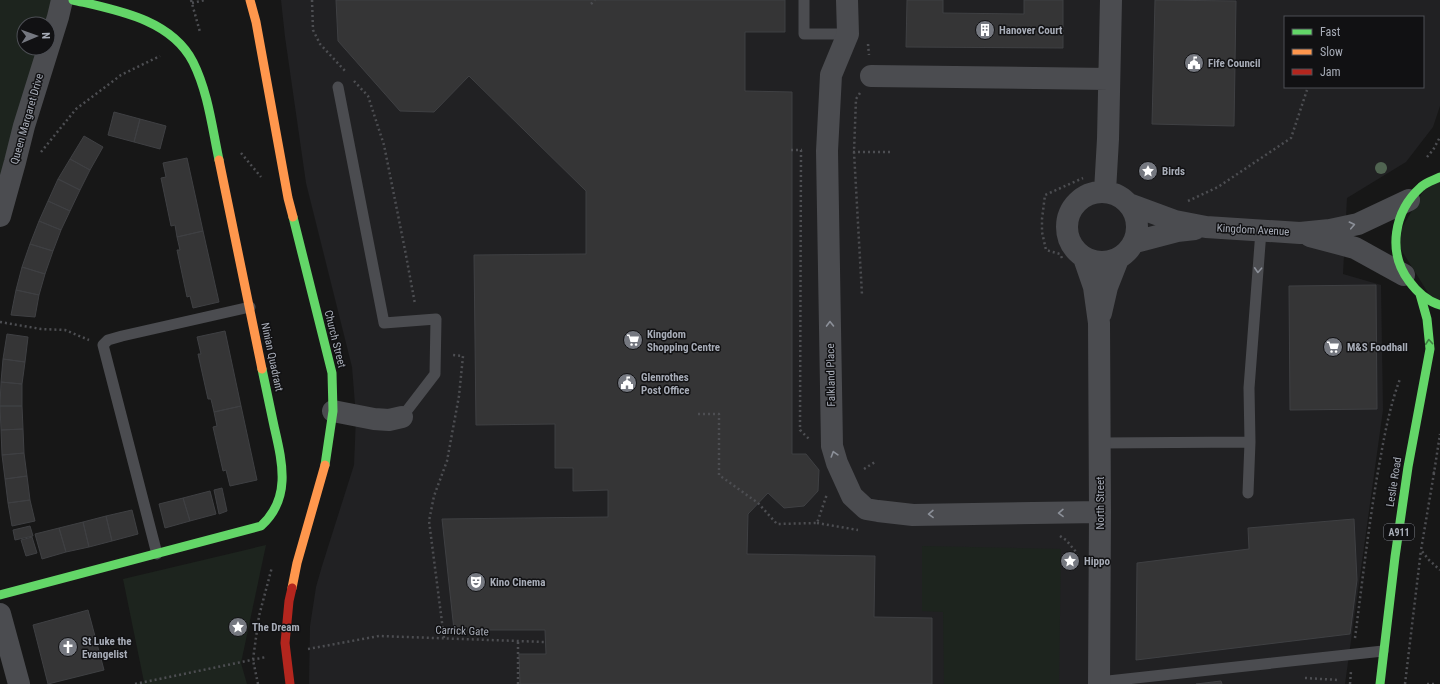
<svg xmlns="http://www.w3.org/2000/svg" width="1440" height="684" font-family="'Roboto Condensed',sans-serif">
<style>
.built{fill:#212123;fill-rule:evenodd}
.green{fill:#1d241e}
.building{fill:#353536;stroke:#3f4043}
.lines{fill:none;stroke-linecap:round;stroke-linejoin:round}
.path{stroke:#4d4e52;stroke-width:2.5;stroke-dasharray:2 3;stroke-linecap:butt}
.lane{stroke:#4b4c50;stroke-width:11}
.street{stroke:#4b4c50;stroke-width:22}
.fast{stroke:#63d668;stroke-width:9}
.slow{stroke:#ff974d;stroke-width:9}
.jam{stroke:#b3261e;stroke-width:9}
.tree{fill:#506451}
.oneway{stroke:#8c9099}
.oneway2{stroke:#3e7d42}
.labels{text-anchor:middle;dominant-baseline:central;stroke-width:3;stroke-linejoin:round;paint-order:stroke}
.shield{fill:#111113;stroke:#7b7e86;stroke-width:1}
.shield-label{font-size:10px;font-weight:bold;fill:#a8adb8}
.poi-label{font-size:11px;font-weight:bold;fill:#a8adb8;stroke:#111113;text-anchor:start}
.street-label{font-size:11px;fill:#a8adb8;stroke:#111113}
</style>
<rect width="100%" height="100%" fill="#171717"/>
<path class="built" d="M281,0H1440V106L1433,127L1406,162L1347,198L1343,274L1381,285L1383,410L1345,684H309L310,626L316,587L322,566L354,465L356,417L352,367L306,183L285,37ZM1285,17H1423V87H1285Z"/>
<path class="green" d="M0,0H61L48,24H24V48H44L0,179Z
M1440,177V305L1435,304L1395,240L1429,181Z
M266,545L241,663L247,684H135L144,682L123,579Z
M922,546L1061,549L1059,684H944L943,612L922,611Z"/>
<path class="building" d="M336,0H785V32H745V91L792,92V454H806L819,470L818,491L804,506L784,508L768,493L748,514L747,554L875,556L874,617L932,618V684H520L519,654H546L545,630H454L442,519L608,517V490L573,491V468H555V424L476,425L474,255L586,254V191L469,76L434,112L400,111L338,41Z
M907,0H943V13L1024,14V0H1063V48L906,47Z
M1155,0L1236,1L1234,126L1152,124Z
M114,112L140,119L134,142L108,135Z
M140,119L166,126L160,149L134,142Z
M84,136L103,147L90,170L70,159Z
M187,158L203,231L177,237L175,225L171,226L161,178L166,177L163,163Z
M70,159L90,170L80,190L58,179Z
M58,179L80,190L70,211L48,201Z
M48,201L70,211L61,230L39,221Z
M39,221L61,230L53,251L30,244Z
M203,231L219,302L193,308L190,296L187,297L177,250H180L177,237Z
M30,244L53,251L45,274L22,267Z
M22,267L45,274L39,295L16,290Z
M1376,285L1377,409L1290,410L1289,286Z
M16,290L39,295L35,317L11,315Z
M225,331L241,406L214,412L211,399H208L198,354H201L197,337Z
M7,334L28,337L25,362L3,359Z
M3,359L25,362L22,384L1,382Z
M1,382L22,384V406H0Z
M0,406H22L23,429L1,430Z
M241,406L257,480L230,486L226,470L223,471L213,427L217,426L214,412Z
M23,429L24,453L2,455L1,430Z
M24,453L27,476L5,479L2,455Z
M27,476L30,500L8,503L5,479Z
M222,488L227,511L219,514L214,490Z
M210,491L216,514L190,521L183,498Z
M183,498L190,521L165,528L159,504Z
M30,500L35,521L12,526L8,503Z
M132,510L138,534L112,541L106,516Z
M106,516L112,541L89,547L83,522Z
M1354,519L1357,580L1350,634L1136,660L1137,563L1249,549L1248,528Z
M83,522L89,547L66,552L59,528Z
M30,526L33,536L15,540L13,530Z
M59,528L66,552L42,559L35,534Z
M32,537L37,553L26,556L21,540Z
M88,610L104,670L48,684L33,625Z
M1221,681L1222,684H1196Z"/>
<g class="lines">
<path class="path" d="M191,0L200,32
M312,0L313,30L320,44L346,72
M192,3L205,0
M591,4L595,0
M868,44L869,55
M354,81L368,96L384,145L405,250L415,304
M860,93L856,99L854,152L862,295
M791,150H802
M801,150L800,430L810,440
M41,152L76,109L121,75L160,56
M853,152H893
M241,153L261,177
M1427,157L1433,150L1440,137
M1188,201L1218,187L1291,138L1307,90
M1062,258L1060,254L1046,250L1042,232V219L1045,195L1083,178
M0,322L41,329L65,330L89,340
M698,414H719V475L758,503L777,524L817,523L827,494
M864,469L875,462
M1433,472L1434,473L1440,434
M1434,473L1421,550L1429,560L1440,570
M817,523L858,530
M1060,536L1066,540L1077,553
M444,638L429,521L434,496L447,461L459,396L463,356L452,355
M1355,638C1362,584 1368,531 1377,477C1383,444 1388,411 1400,379
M518,642V684
M308,649L379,636L545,642
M1305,678L1339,680
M135,684L266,657
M258,684L253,660L254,652L259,616L272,567
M1350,684L1351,671
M1405,684L1421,550
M1427,684H1435"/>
<path class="lane" d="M804,0V34H848
M338,87L384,323L436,319L435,374L402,417
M1100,443L1250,442
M1248,493L1250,442L1249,388L1261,231
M157,554L103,345L108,340L122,336L250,307
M1099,682L1383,651"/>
<path class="street" d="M847,0L848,34L831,75L827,151L832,446L837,463L852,496L866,509L878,511L913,515L1100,512
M871,76L1109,79
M1105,191L1108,139L1111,0
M1067 227a35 35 0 1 1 70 0a35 35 0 1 1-70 0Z
M1129,204L1175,221L1206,227L1300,233L1330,230L1358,224L1409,200
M0,216L15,162L24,126L58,17L62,0
M1310,236L1355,248L1404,275
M1135,242L1177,231L1195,229
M1084,258L1094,287L1099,323L1100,512L1099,684
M1101,313L1107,287L1118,259
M333,411L374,419L389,420L402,417
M0,614L19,684"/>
<path class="fast" d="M73,0C116,10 171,19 193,62C208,92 212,127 219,160
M1440,177C1434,180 1426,182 1421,187C1394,211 1387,252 1409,281C1417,292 1427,301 1440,305
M293,217L332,373L333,411L325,465
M0,595L261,526C292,498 282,461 274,426C270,407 266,388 262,369
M1380,684L1395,557L1408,467L1430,349L1427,319L1420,294"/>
<path class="slow" d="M250,0L256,22L288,198L293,217
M219,160L262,369
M292,588L297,563L325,465"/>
<path class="jam" d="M290,684L285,643L289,601L292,588"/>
</g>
<circle class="tree" cx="1381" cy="168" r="6"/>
<defs><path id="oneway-chevron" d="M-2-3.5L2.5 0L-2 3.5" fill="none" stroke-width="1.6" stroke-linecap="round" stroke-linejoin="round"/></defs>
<g class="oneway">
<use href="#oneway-chevron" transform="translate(1352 225) rotate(-12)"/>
<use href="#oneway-chevron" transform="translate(1258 270) rotate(93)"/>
<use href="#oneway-chevron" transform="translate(830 324) rotate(-91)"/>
<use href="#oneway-chevron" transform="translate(834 454) rotate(-107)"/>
<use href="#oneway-chevron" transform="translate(1061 513) rotate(179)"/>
<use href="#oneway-chevron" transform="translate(931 514) rotate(179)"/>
</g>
<use class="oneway2" href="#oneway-chevron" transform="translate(1429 342) rotate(-95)"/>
<defs>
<symbol id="building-disc" viewBox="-11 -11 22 22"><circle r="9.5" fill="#757880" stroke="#111113"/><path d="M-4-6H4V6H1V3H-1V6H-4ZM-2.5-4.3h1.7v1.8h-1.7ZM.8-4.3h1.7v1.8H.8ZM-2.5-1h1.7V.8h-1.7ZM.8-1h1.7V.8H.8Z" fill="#fff"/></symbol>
<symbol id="civic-disc" viewBox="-11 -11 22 22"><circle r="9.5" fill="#757880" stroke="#111113"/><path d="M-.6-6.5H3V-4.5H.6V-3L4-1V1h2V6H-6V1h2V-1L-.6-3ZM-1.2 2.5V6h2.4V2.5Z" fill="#fff"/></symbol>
<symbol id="sight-disc" viewBox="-11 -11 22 22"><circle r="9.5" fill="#757880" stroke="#111113"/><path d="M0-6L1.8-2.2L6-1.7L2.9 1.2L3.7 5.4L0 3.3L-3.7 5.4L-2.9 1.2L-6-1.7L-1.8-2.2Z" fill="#fff"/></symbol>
<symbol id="supermarket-disc" viewBox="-11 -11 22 22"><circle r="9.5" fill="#757880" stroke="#111113"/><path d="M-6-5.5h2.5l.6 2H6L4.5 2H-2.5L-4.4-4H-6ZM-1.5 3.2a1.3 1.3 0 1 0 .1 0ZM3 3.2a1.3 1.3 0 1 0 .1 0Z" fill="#fff"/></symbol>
<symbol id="theatre-disc" viewBox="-11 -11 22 22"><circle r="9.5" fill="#757880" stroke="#111113"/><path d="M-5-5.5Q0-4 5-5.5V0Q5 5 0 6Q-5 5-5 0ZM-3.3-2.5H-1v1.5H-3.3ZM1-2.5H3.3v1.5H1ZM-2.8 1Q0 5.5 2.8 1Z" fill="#fff"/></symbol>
<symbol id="church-disc" viewBox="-11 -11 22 22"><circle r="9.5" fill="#757880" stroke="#111113"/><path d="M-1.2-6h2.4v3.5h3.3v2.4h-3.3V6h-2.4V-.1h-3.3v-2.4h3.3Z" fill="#fff"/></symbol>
</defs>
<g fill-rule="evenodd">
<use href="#building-disc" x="974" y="19" width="22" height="22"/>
<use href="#civic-disc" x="1183" y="52" width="22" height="22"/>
<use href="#sight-disc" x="1137" y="160" width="22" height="22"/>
<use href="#supermarket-disc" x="622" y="329" width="22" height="22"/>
<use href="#supermarket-disc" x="1322" y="336" width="22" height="22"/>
<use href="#civic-disc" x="616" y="372" width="22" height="22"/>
<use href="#sight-disc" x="1059" y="550" width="22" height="22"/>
<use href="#theatre-disc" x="465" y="571" width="22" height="22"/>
<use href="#sight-disc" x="227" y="616" width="22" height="22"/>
<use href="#church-disc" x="57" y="636" width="22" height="22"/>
</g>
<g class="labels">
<rect class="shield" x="1384" y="524" width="30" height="16" rx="3"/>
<g class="shield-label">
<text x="1399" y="532">A911</text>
</g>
<g class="poi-label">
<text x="999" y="30">Hanover Court</text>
<text x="1208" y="63">Fife Council</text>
<text x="1162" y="171">Birds</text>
<text x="647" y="334">Kingdom<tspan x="647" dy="13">Shopping Centre</tspan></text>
<text x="1347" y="347">M&amp;S Foodhall</text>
<text x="641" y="377">Glenrothes<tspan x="641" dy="13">Post Office</tspan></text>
<text x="1084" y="561">Hippo</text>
<text x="490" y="582">Kino Cinema</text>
<text x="252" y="627">The Dream</text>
<text x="82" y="641">St Luke the<tspan x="82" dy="13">Evangelist</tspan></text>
</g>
<g class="street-label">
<text transform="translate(27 119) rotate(-74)">Queen Margaret Drive</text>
<text transform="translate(1253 230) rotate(3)">Kingdom Avenue</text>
<text transform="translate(335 339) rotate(76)">Church Street</text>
<text transform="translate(272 357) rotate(78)">Ninian Quadrant</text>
<text transform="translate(831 375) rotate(-91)">Falkland Place</text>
<text transform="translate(1394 482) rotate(-81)">Leslie Road</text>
<text transform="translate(1100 503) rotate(-90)">North Street</text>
<text transform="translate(462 631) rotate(2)">Carrick Gate</text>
</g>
</g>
<rect x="1284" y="16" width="140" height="72" fill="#111113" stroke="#4d4f55"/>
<rect x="1292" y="29" width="20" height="6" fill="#63d668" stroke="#4d4f55"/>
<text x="1320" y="36" font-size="12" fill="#a8adb8">Fast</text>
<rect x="1292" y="49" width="20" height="6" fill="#ff974d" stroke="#4d4f55"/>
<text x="1320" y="56" font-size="12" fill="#a8adb8">Slow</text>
<rect x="1292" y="69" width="20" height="6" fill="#b3261e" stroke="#4d4f55"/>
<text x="1320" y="76" font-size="12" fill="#a8adb8">Jam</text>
<g transform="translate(36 36) rotate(88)"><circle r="19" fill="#111113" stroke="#4d4f55"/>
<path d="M0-3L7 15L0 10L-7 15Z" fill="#757880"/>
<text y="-6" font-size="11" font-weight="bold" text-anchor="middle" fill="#a8adb8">N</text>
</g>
</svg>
